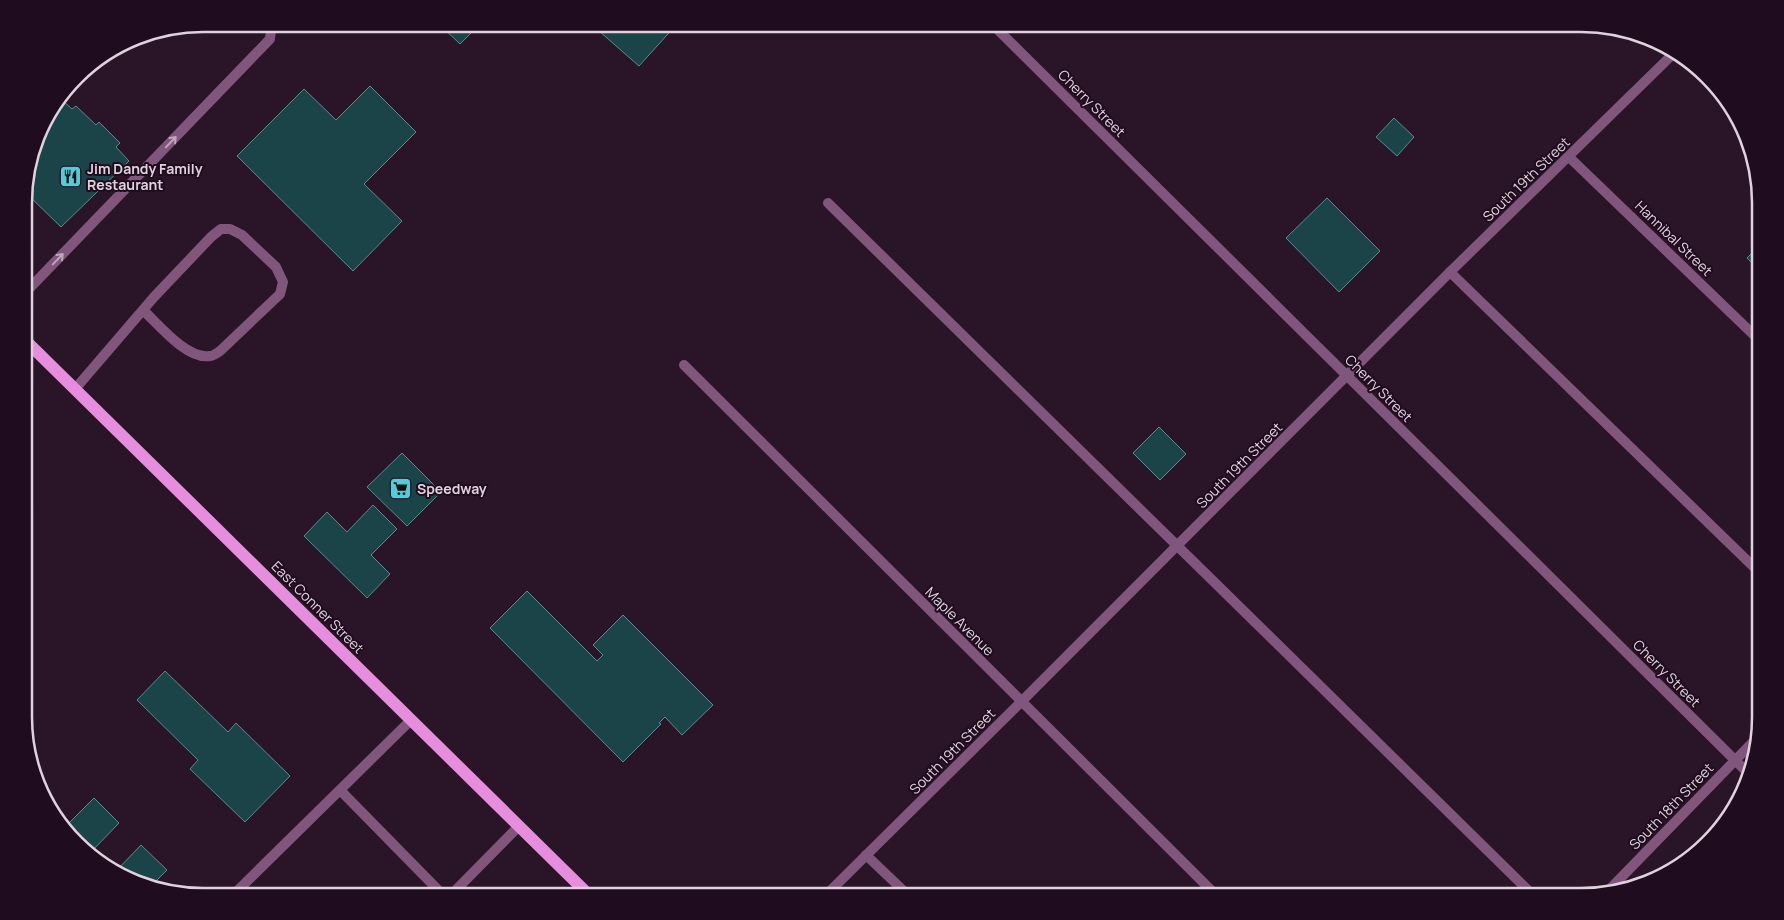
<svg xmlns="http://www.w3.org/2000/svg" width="1784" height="920" font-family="Manrope,sans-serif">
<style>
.building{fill:#1b4449;stroke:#5e898f}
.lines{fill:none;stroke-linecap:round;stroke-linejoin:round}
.service{stroke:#81567c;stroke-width:10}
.minor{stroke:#81567c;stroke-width:10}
.primary{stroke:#e68dde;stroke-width:12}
.oneway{stroke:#bfa6bc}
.labels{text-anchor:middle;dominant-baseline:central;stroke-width:4;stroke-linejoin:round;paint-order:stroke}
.street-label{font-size:14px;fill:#e0d1de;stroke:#200c1f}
.poi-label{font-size:14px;font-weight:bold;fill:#e0d1de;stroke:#200c1f;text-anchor:start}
.rim{fill:none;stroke:#e0d1de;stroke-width:2.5}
</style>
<rect width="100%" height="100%" fill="#2a1528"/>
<path class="building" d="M439,24H480L460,44Z
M591,24H677L639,66Z
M370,86L416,132L364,184L402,221L353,271L237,156L304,89L336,120Z
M61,99L72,109L76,106L96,125L99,122L120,143L116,147L129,161L61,227L24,191L42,124Z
M1394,118L1414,137L1397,156L1376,137Z
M1327,198L1380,251L1339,292L1286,238Z
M1759,246V270L1747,258Z
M1159,427L1186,454L1160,480L1133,453Z
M402,453L441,492L407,526L367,487Z
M373,505L397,529L371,555L390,574L367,598L304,536L327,512L347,532Z
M527,591L597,661L603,655L593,645L623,615L713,705L682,735L665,717L659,723L661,724L623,762L490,628Z
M165,671L228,732L236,723L290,776L245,822L190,769L198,760L137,700Z
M94,798L119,823L92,851L64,828Z
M141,845L167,870L153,884L124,878L116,871Z"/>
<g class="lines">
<path class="service" d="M84,69L99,60
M828,203L1534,896
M1450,272L1760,573
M24,294L270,39L271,30L269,24
M75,389L154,297L211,237L221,229H230L242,235L276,267L283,282L280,294L220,351C217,353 213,356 210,356C187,360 158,324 143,310
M340,790L444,896
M866,855L909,896
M232,896L411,720
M450,896L519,826"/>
<path class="minor" d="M992,24L1747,772
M1569,157L1759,340
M684,365L1217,896
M1608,891L1754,741
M825,896L1022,701L1450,272L1673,54"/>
<path class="primary" d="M24,339L590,896"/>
</g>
<defs><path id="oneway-shaft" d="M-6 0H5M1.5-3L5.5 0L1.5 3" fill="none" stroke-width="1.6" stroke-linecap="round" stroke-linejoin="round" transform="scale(1.25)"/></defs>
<g class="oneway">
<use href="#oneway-shaft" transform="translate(171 142) rotate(-46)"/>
<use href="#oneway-shaft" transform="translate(58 259) rotate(-46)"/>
</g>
<defs>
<symbol id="restaurant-square" viewBox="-11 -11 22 22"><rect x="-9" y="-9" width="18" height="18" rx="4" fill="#53cbdb" stroke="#200c1f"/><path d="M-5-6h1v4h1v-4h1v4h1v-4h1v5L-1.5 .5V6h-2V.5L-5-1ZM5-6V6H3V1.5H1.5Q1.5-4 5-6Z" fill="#111"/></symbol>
<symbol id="supermarket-square" viewBox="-11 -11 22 22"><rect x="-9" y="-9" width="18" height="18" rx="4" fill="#53cbdb" stroke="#200c1f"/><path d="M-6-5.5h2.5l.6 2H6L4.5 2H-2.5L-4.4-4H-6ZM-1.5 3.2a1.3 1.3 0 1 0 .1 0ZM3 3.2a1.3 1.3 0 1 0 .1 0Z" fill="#111"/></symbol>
</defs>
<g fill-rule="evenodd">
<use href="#restaurant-square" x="58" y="164" width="25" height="25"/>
<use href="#supermarket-square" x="388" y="476" width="25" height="25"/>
</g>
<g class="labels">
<g class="street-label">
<text transform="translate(1092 103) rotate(45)">Cherry Street</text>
<text transform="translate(1526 179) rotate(-44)">South 19th Street</text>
<text transform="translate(1674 238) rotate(44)">Hannibal Street</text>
<text transform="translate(1379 388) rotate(45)">Cherry Street</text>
<text transform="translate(1239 465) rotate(-45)">South 19th Street</text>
<text transform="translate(318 607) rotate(45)">East Conner Street</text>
<text transform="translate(960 621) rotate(45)">Maple Avenue</text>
<text transform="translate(1667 673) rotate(45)">Cherry Street</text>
<text transform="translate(952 751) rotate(-45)">South 19th Street</text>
<text transform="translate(1671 806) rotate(-46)">South 18th Street</text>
</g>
<g class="poi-label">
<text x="87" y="168">Jim Dandy Family<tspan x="87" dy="16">Restaurant</tspan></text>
<text x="417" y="488">Speedway</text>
</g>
</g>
<path d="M0 0H1784V920H0ZM203 32H1581A171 171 0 0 1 1752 203V717A171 171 0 0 1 1581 888H203A171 171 0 0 1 32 717V203A171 171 0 0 1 203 32Z" fill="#200c1f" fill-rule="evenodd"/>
<path class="rim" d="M203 32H1581A171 171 0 0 1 1752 203V717A171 171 0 0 1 1581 888H203A171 171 0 0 1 32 717V203A171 171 0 0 1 203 32Z"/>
</svg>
